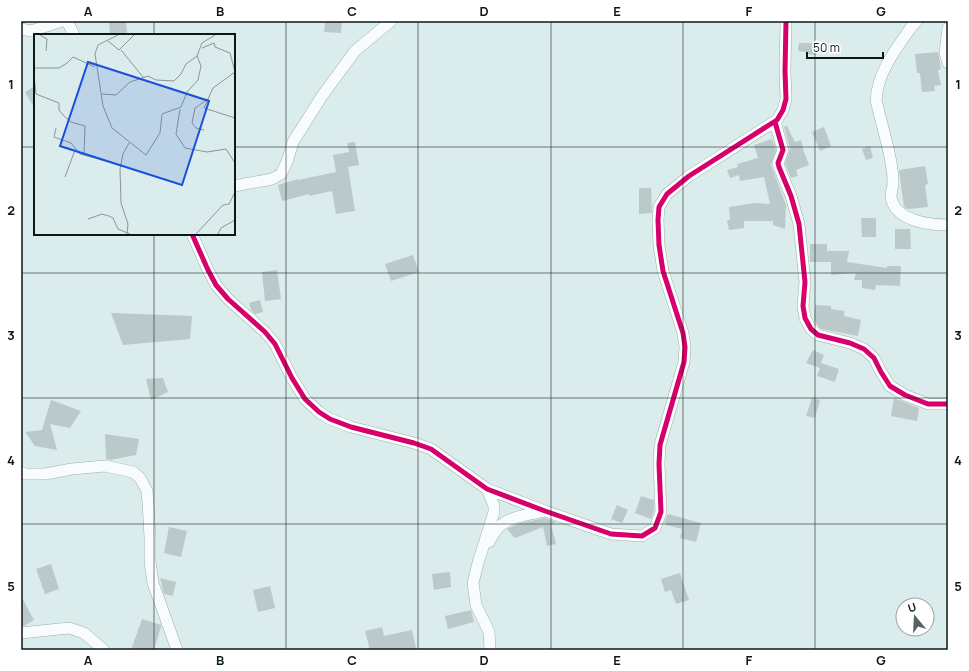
<svg xmlns="http://www.w3.org/2000/svg" width="969" height="671" font-family="Manrope,sans-serif">
<style>
.building{fill:#bbc9cb}
.lines{fill:none;stroke-linecap:round;stroke-linejoin:round}
.minor-casing{stroke:#9fadad;stroke-width:12}
.minor{stroke:#f9fcfc;stroke-width:11}
.cycleway-casing{stroke:#fff;stroke-width:8}
.cycleway{stroke:#d6006c;stroke-width:5}
.grid{fill:none;stroke:#0c1718;stroke-width:1;stroke-opacity:0.55}
.inset-road{fill:none;stroke:#889797;stroke-width:1}
.view{fill:#1d4ed8;fill-opacity:0.15;stroke:#1d4ed8;stroke-width:2}
.inset-edge{fill:none;stroke:#0c1718;stroke-width:2}
.neatline{fill:none;stroke:#0c1718;stroke-width:1.5}
.grid-label{font-size:13px;text-anchor:middle;font-weight:bold;fill:#0c1718}
</style>
<rect width="100%" height="100%" fill="#daecec"/>
<path class="building" d="M109,21H126L127,33L110,34Z
M325,21H342L341,33L324,32Z
M799,43H817L816,55L806,54V52L798,51Z
M938,52L941,69L938,70L941,85L934,86L935,91L922,92L920,73H917L915,54Z
M35,86V109L25,92Z
M787,126L795,142L801,140L804,152L809,165L796,170L798,176L791,178L785,163L790,149L784,127Z
M824,127L831,146L820,151L812,132Z
M772,139L776,150L771,165L786,205L785,229L773,225V221H744V228L729,230L727,220H730L729,207L755,203L770,204L764,177L740,181L739,175L730,178L727,170L738,167L737,164L758,158L754,145Z
M355,142L359,165L348,167L355,211L336,214L332,191L309,196V194L282,201L278,185L298,179V180L336,172L333,155L349,152L347,143Z
M870,146L873,158L866,160L862,149Z
M925,166L928,184L925,185L928,207L908,209L904,207L899,170Z
M639,188H651L652,213L639,214Z
M861,218H876V237H862Z
M895,229H910L911,249H895Z
M810,244H827V251H849L847,262L887,268V266H901L900,286L876,285L875,290L862,288V280H854L856,273L831,275V262H810Z
M413,255L419,272L391,281L385,264Z
M277,270L281,299L265,301L262,272Z
M260,300L263,312L255,314L251,310L249,303Z
M815,305L831,306V309L844,311V316L861,320L858,336L821,329L817,325L814,319Z
M111,313L192,316L190,339L123,345Z
M813,350L824,355L821,363L839,369L835,382L817,376L820,368L806,363Z
M163,378L168,392L151,400L146,379Z
M812,398L820,400L815,418L806,416Z
M894,398L919,408L917,421L891,416Z
M51,400L81,411L70,428L50,424L57,450L35,446L25,432L42,430Z
M105,434L139,439L136,455L110,460L106,459Z
M641,496L654,500V511L651,519L635,513Z
M617,505L628,510L622,523L611,519Z
M668,514L701,523L696,542L680,538L682,529L666,525V523H664Z
M545,518L556,522L551,525L556,544L547,546L543,527L515,538L507,529L521,523Z
M169,527L187,531L181,557L164,553Z
M51,564L59,589L45,594L36,569Z
M450,572L451,587L434,590L432,574Z
M680,573L689,600L676,604L671,590L665,592L661,579Z
M160,578L176,582L173,596L164,594Z
M270,586L275,608L258,612L253,590Z
M21,596L34,620L24,626H21Z
M471,610L474,622L448,629L445,616Z
M142,619L161,625V627L154,650H131Z
M382,627L384,636L412,630L416,648L409,650H370L365,631Z"/>
<g class="lines">
<defs>
<path id="minor" d="M67,21L74,35
M917,21L912,26C896,49 878,71 876,100C881,123 889,146 892,169C893,174 893,180 893,185C892,189 891,193 891,197C895,221 929,225 948,225
M948,28L945,53L948,63
M21,29L31,31L62,21
M775,122L783,150L778,163L779,167L791,196L799,224L805,282L803,306L805,318L811,329L818,335L850,343L864,349L874,358L881,372L890,386L905,395L928,404H948
M234,186L272,179L281,174L287,162L293,142L322,96L355,51L391,21
M192,234L208,270L216,285L228,299L265,332L275,344L292,378L305,399L319,412L330,419L351,427L414,443L431,449L487,489L545,511L611,534L642,536L655,528L661,512L659,464L660,445L684,362L685,347L683,333L663,271L659,245L658,220L659,207L667,194L689,176L777,120L783,110L786,99L785,71L786,21
M21,472L25,474H45L72,469L105,466L133,472L140,478L147,491L148,502L150,537V561L153,583L177,650
M487,489L494,506V512L478,563L473,583L476,605L489,632L490,650
M489,542C492,537 494,532 498,528C509,516 529,515 545,511
M21,633L69,628L84,633L104,650"/>
</defs>
<use href="#minor" class="minor-casing"/>
<use href="#minor" class="minor"/>
<defs>
<path id="cycleway" d="M775,122L783,150L778,163L779,167L791,196L799,224L805,282L803,306L805,318L811,329L818,335L850,343L864,349L874,358L881,372L890,386L905,395L928,404H948
M192,234L208,270L216,285L228,299L265,332L275,344L292,378L305,399L319,412L330,419L351,427L414,443L431,449L487,489L545,511L611,534L642,536L655,528L661,512L659,464L660,445L684,362L685,347L683,333L663,271L659,245L658,220L659,207L667,194L689,176L777,120L783,110L786,99L785,71L786,21"/>
</defs>
<use href="#cycleway" class="cycleway-casing"/>
<use href="#cycleway" class="cycleway"/>
</g>
<path class="grid" d="M154,21V35M286,21V650M418,21V650M551,21V650M683,21V650M815,21V650M21,147H35M234,147H948M154,234V650M21,273H948M21,398H948M21,524H948"/>
<g transform="translate(34 34)">
<rect width="201" height="201" fill="#daecec"/>
<path class="inset-road" d="M6,1L13,5L12,17M84,1L64,11L61,20L69,72L78,94L112,121L126,99L128,80L147,73L153,58L164,46L167,32L163,22M74,7L85,16L100,1M168,14L180,9L181,13L196,19L201,38M87,16L109,43M0,34H25L33,29L39,23L61,33M201,38L179,54L170,74L201,84M0,42L2,60L25,69V76L30,82L37,88L51,92L50,121M68,60L82,61L96,48L114,42L122,46L140,47L147,40L152,30L163,22L168,9L181,1M146,75L142,100L151,114L173,118L192,115L201,129M22,94L20,103L37,109L46,120L87,131M170,96L162,94L158,89L161,74L174,65M31,143L41,116M54,185L68,180L75,182L79,184L84,195L96,200M93,200L94,190L87,169L86,135L89,120L95,109M162,200L189,171L195,170L201,158M184,200L187,194L201,186"/>
<path class="view" d="M54,28L175,67L148,151L26,112Z"/>
<rect width="201" height="201" class="inset-edge"/>
</g>
<rect width="969" height="671" fill="none" stroke="#ffffff" stroke-width="44"/>
<g transform="translate(915 617) rotate(342)"><circle r="19" fill="#ffffff" stroke="#9ea2a3"/>
<path d="M0-3L7 15L0 10L-7 15Z" fill="#546262"/>
<text y="-6" font-size="11" font-weight="bold" text-anchor="middle" fill="#0c1718">U</text>
</g>
<path d="M807 52v6h76v-6" fill="none" stroke="#0c1718" stroke-width="2"/>
<text x="813" y="52" font-size="12" fill="#0c1718" stroke="#ffffff" stroke-width="3" paint-order="stroke">50 m</text>
<rect x="22" y="22" width="925" height="627" class="neatline"/>
<g class="grid-label">
<text x="88" y="16">A</text>
<text x="220" y="16">B</text>
<text x="352" y="16">C</text>
<text x="484" y="16">D</text>
<text x="617" y="16">E</text>
<text x="749" y="16">F</text>
<text x="881" y="16">G</text>
<text x="11" y="89">1</text>
<text x="958" y="89">1</text>
<text x="11" y="215">2</text>
<text x="958" y="215">2</text>
<text x="11" y="340">3</text>
<text x="958" y="340">3</text>
<text x="11" y="465">4</text>
<text x="958" y="465">4</text>
<text x="11" y="591">5</text>
<text x="958" y="591">5</text>
<text x="88" y="665">A</text>
<text x="220" y="665">B</text>
<text x="352" y="665">C</text>
<text x="484" y="665">D</text>
<text x="617" y="665">E</text>
<text x="749" y="665">F</text>
<text x="881" y="665">G</text>
</g>
</svg>
